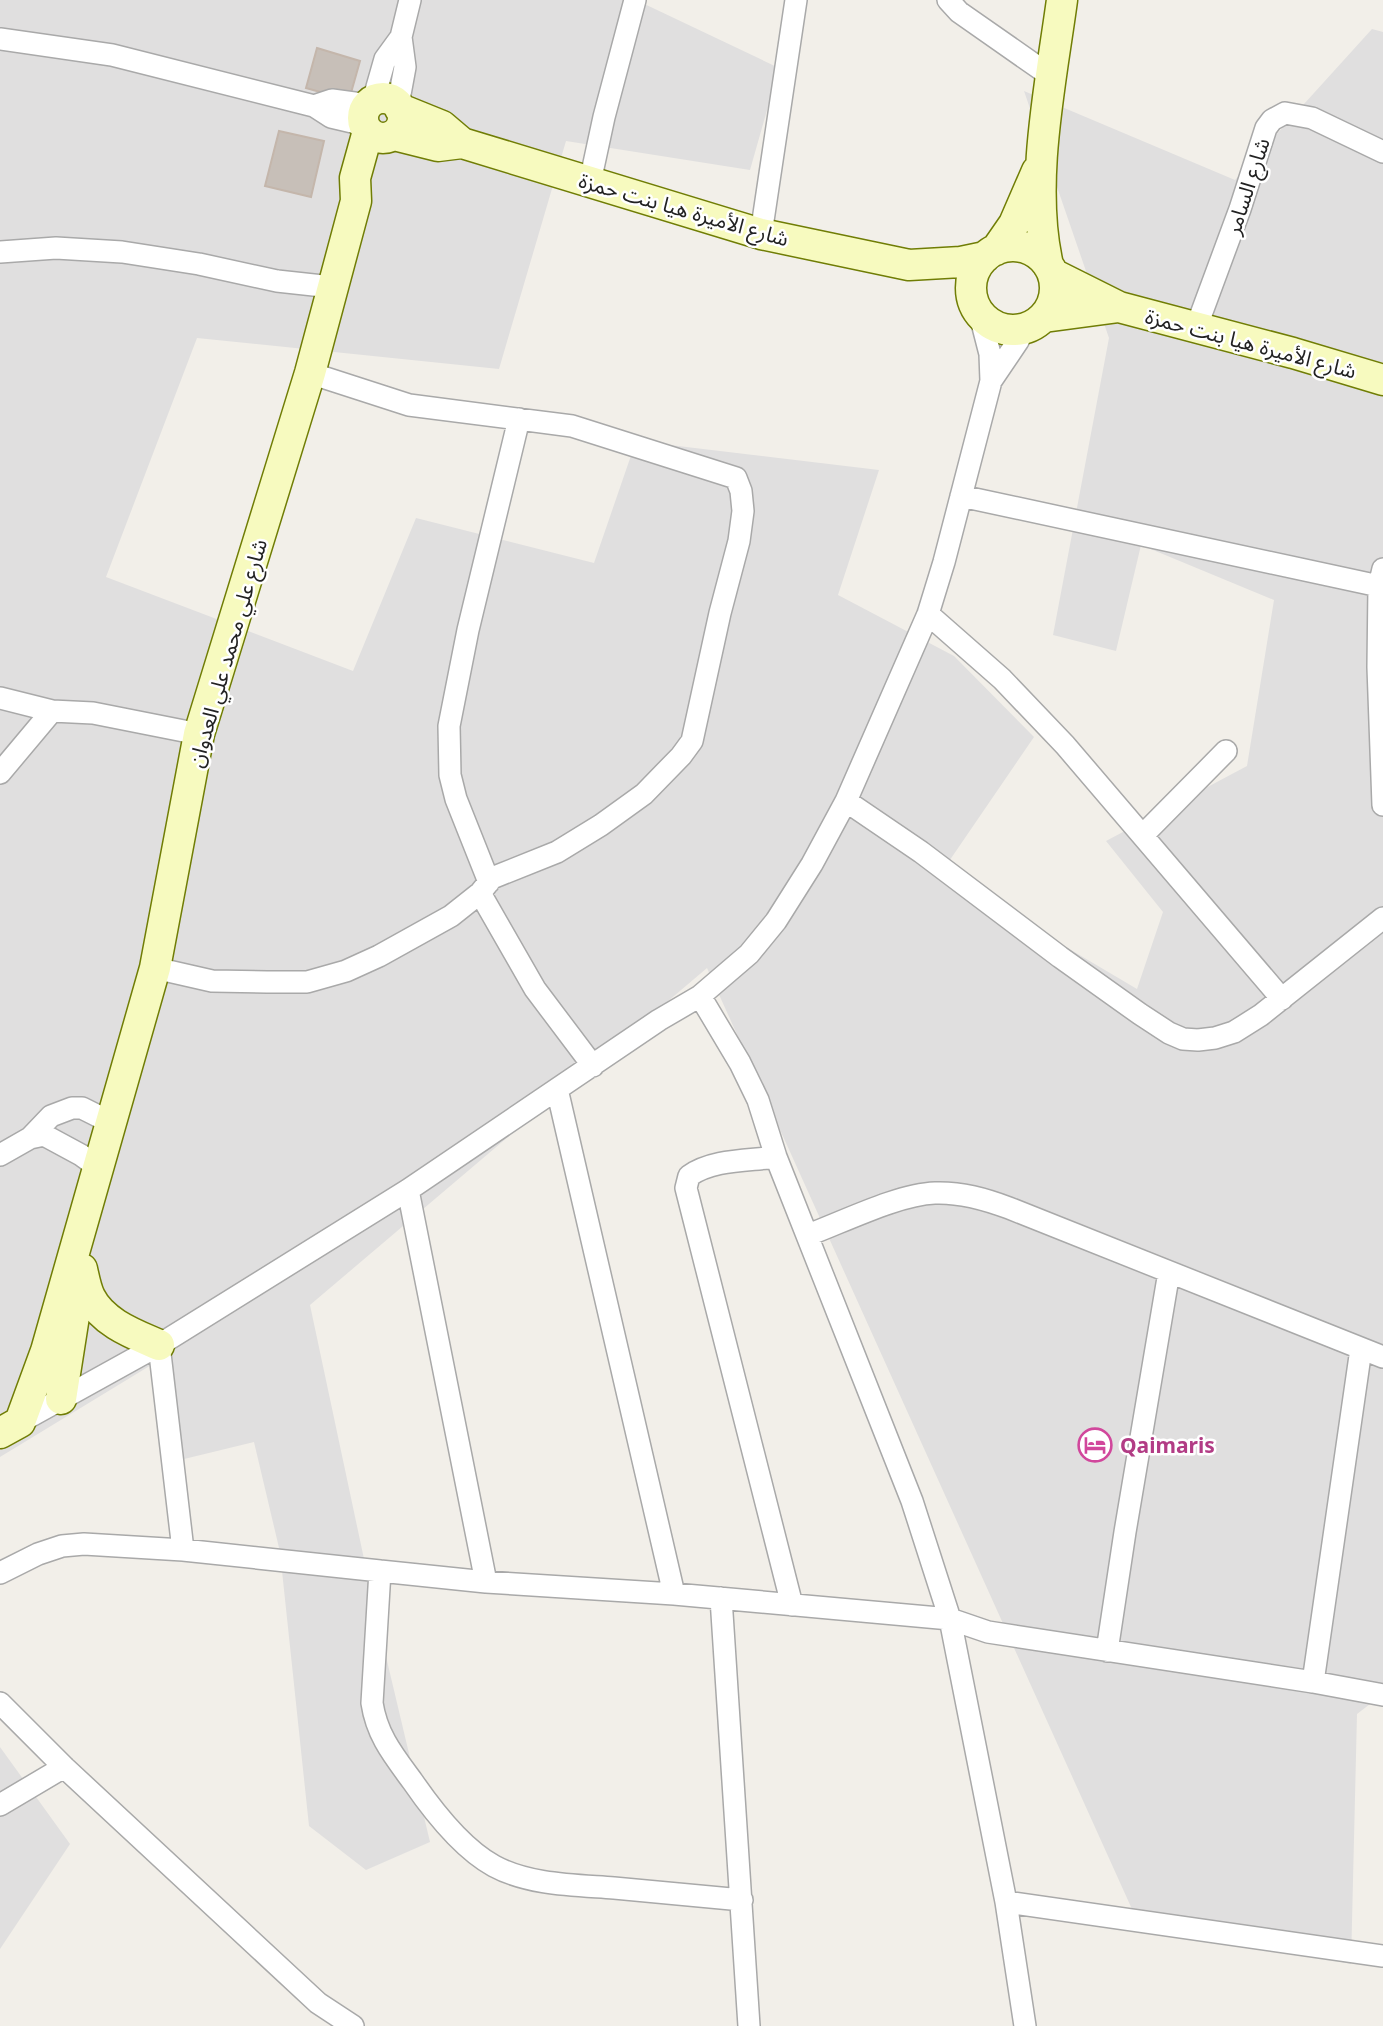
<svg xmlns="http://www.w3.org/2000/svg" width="1383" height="2026" font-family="'Noto Sans','Noto Sans Arabic',sans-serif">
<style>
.residential{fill:#e0dfdf}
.building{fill:#c7bfb8;stroke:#c4b6ab;stroke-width:2}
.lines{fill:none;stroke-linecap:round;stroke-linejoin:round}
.street-casing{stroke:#a9a9a9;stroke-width:24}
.secondary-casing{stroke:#707d05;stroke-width:33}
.street{stroke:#fff;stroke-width:21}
.secondary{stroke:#f7fabf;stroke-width:30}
.labels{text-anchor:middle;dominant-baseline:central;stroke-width:5;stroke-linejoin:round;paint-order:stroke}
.street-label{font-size:21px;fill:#222;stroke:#fff}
.hotel-label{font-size:21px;font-weight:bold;fill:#b23c85;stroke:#fff;text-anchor:start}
</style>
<rect width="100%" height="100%" fill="#f2efe9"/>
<path class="residential" d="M0,0H636L779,68L750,170L566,141L499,369L197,338L106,577L353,671L416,518L594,563L636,441L879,470L838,595L954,656L1034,737L941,873L1137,989L1163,912L1106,841L1247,766L1274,600L1141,545L1116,651L1053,635L1109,338L1024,91L1235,180L1372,29L1383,32V1694L1357,1714L1351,1964L1136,1918L707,968L310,1305L374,1606L430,1842L366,1870L309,1826L280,1552L254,1442L180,1460L166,1356L0,1457Z
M0,1747L70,1844L0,1949Z"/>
<path class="building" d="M317,48L360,61L349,100L306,88Z
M279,131L324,141L311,197L265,186Z"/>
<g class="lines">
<defs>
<path id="street" d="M948,0L959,12L1052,77
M0,39L112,55L314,106L331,117L365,125
M373,101L385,59L401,37
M398,105L405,67L401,37L410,0
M314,106L332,100L369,105
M590,182L604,117L635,0
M761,234L796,0
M0,252L56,248L122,252L199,264L277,281L332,287
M1196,328L1240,209L1266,128L1272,120L1285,113L1312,118L1383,152
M991,381L1018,341L1024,329
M961,496L1379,586
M1383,569L1379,586L1378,667L1383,805
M928,614L1002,679L1065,745L1282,999
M0,698L52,711L93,713L199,734
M0,773L52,711
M846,801L921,852L1060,957L1140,1014L1169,1033L1183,1039L1198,1040L1215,1038L1234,1032L1261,1015L1383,918
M1143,835L1226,751
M489,882L456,799L450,775L449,726L468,630L519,419
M480,893L535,989L593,1066
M155,968L212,981L267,982H307L346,971L379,956L451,916L480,893L492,878L557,852L601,825L644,794L681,756L692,741L720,613L739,541L743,511L741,491L736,478L572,426L409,405L310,373
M700,996L740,1063L758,1100L776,1157L912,1501L950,1619L1006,1902L1025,2026
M557,1089L674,1594
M30,1138L44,1135L81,1155L99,1168
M0,1155L30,1138L51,1116L72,1108H82L112,1123
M776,1157C748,1161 713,1159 689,1176L686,1188L792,1605
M408,1190L486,1582
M808,1235C843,1222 899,1194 935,1193C961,1192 985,1199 1009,1208L1383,1357
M159,1345L183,1550
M20,1422L159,1345L408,1190L659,1020L700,996L749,954L776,921L812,864L846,801L928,614L944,562L991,381L990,354L980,315
M380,1571L486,1582L674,1594L950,1619L988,1632L1313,1682L1383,1695
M0,1573L38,1554L62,1546L84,1544L183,1550L380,1571L372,1703C377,1736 394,1756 413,1782C433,1811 463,1849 494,1866C529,1885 575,1885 614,1888C657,1892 699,1896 742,1900
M721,1598L749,2026
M1107,1651L1125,1532L1169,1272
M1313,1682L1361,1349
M0,1703L64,1767L318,2003L353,2026
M0,1805L64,1767
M1006,1902L1383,1956"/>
<path id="secondary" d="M363 118a20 20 0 1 1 40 0a20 20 0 1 1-40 0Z
M400,109L442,126L462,143L761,234L909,265L961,262L985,257
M394,135L438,146L462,143
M971 288a42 42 0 1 1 84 0a42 42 0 1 1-84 0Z
M996,250L1014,224L1037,171
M1048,265C1029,184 1051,82 1062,0
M1053,274L1119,307L1293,353L1383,380
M1044,317L1119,307
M82,1269C84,1278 86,1289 90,1297C103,1323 134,1334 159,1345
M61,1399L77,1297
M0,1433L20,1422L46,1351L155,968L199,734L310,373L356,201L355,178L368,131"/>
</defs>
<use href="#street" class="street-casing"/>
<use href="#secondary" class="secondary-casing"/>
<use href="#street" class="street"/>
<use href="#secondary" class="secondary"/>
</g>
<defs>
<symbol id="hotel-ring" viewBox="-11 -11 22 22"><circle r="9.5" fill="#fff" stroke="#d1479c" stroke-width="1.5"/><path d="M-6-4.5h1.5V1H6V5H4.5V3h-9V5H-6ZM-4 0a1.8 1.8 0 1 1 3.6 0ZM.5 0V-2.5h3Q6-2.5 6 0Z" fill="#d1479c"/></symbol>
</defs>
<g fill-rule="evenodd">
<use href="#hotel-ring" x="1076" y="1426" width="38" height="38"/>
</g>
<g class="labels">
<g class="street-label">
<text transform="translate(1247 186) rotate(-72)">شارع السامر</text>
<text transform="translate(684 209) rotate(16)">شارع الأميرة هيا بنت حمزة</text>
<text transform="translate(1251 343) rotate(15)">شارع الأميرة هيا بنت حمزة</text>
<text transform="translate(227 653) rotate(-74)">شارع علي محمد علي العدوان</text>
</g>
<g class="hotel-label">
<text x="1120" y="1445">Qaimaris</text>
</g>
</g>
</svg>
